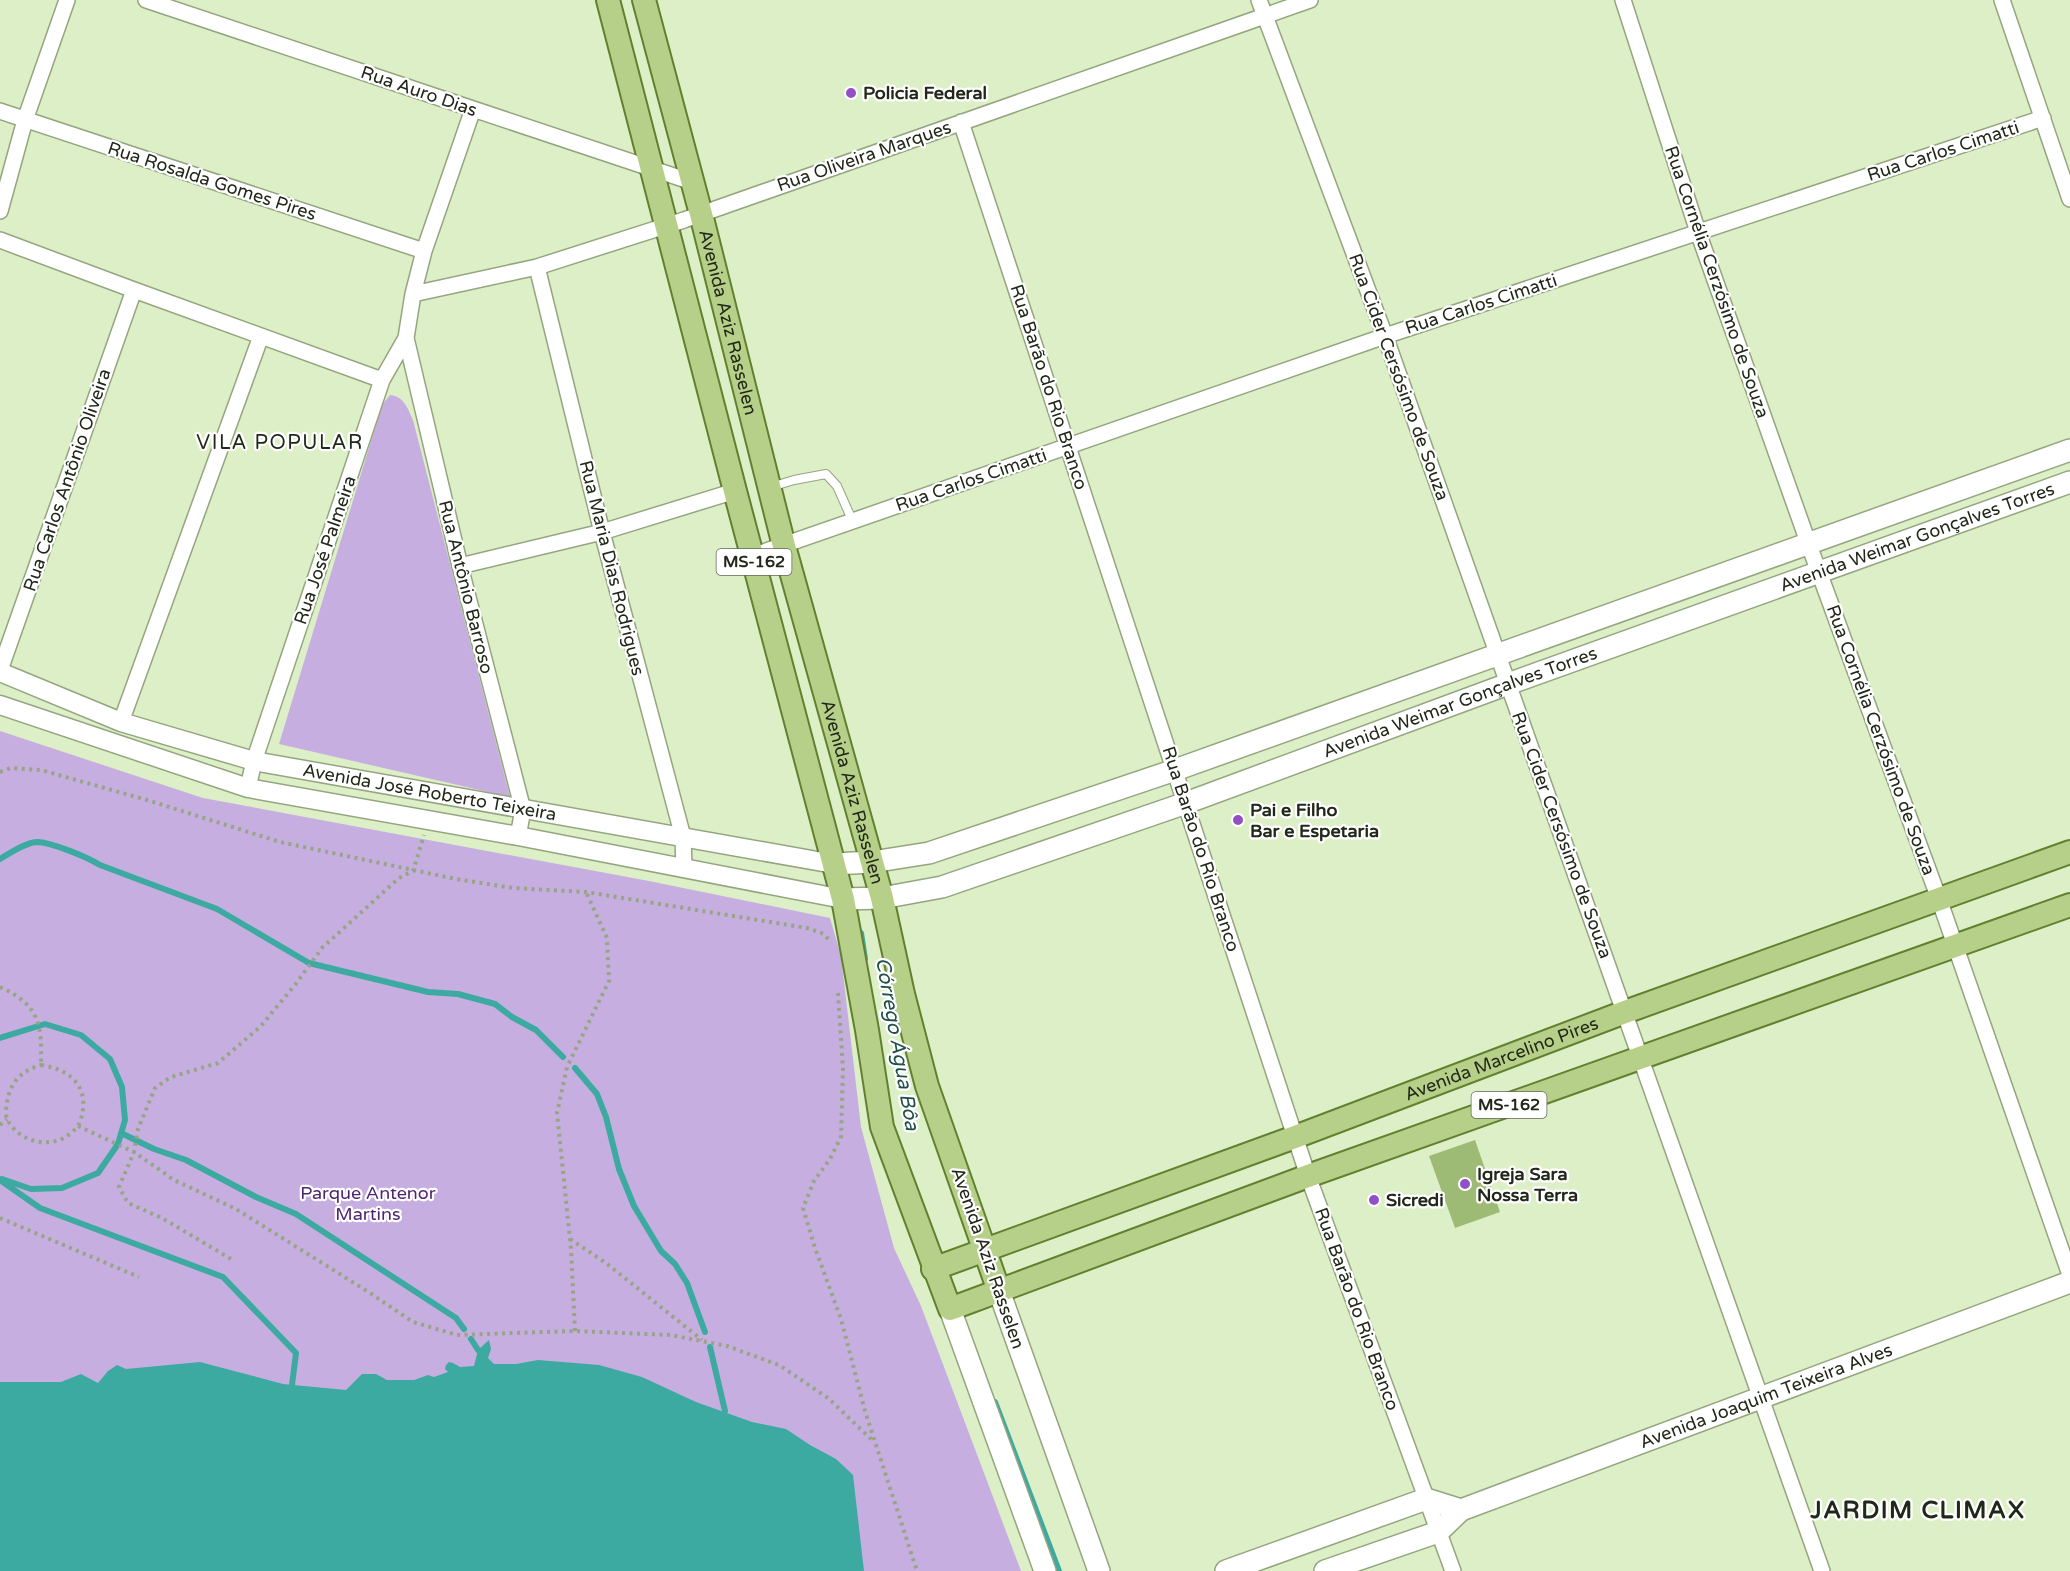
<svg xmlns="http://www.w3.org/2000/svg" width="2070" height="1571" font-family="'Varela Round',sans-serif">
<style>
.green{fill:#c7aee0}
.water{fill:#3daaa1}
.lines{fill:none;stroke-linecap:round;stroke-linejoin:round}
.stream{stroke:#3daaa1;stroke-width:6}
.building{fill:#9ebb76}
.service-casing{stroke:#94a57f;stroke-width:10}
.minor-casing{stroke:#94a57f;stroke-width:18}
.tertiary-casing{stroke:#94a57f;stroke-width:21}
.secondary-casing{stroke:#94a57f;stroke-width:24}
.primary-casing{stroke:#62802f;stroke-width:26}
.path{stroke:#97a586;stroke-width:4;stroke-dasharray:3 4.5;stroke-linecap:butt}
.service{stroke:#fff;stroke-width:8}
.minor{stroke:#fff;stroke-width:15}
.tertiary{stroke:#fff;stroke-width:18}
.secondary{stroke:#fff;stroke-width:21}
.primary{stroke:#b6d089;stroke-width:22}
.poi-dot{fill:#9250c6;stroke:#fff;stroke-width:2}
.labels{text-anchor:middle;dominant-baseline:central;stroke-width:4.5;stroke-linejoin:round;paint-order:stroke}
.shield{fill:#fff;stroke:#64685e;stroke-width:1.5}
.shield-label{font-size:16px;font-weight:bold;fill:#212819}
.street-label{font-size:18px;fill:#212819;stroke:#fff}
.poi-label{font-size:18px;font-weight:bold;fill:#212819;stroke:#fff;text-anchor:start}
.park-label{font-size:18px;fill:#4f2470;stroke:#fff}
.neighbourhood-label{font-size:20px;letter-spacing:1.5px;fill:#212819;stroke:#fff}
.water-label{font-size:20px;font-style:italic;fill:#204f4a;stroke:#fff}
.district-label{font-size:24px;font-weight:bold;letter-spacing:1.5px;fill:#212819;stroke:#fff}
</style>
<rect width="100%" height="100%" fill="#ddefc7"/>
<path class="green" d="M390,395C404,396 408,409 413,420L510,797L279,744L382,405Z
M0,731L203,798L649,881L830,918L841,956L861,1127L894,1248L921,1306L1021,1571H0Z"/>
<path class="water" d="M489,1340L491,1349L488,1358L494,1364H516L538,1360L599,1365L642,1377L696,1402L752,1422L786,1429L810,1445L836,1459L853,1475L864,1571H0V1382H61L81,1374L98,1383L108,1371L117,1365L126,1369L200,1362L283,1384L346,1390L362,1374H376L387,1380H414L428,1375L434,1377L448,1372L445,1369L446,1365L449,1362L453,1363L460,1367L474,1366L478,1350Z"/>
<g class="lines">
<path class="stream" d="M0,859C10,853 26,842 38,842C53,843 87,857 100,865L217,909L309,963L428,992L458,994L495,1004L512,1017L536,1030L563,1057
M861,933L865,959
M0,1038L45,1024L81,1035L110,1059L122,1087L125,1120L118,1144L98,1173L62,1188L31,1189L2,1179
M575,1068L597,1094L606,1117L619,1169L634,1206L661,1251L675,1264L687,1283L705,1332
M121,1133L154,1149L186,1160L256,1197L296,1214L456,1318L464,1329
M0,1180L40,1208L223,1277L296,1353L292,1385
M471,1339L478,1350
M710,1347L725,1411
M995,1402L1059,1571"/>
</g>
<path class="building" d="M1475,1140L1500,1212L1455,1228L1429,1156Z"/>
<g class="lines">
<defs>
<path id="service" d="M771,487L794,480L826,474L837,486L853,522"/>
<path id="minor" d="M146,0L692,182
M1259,0L1385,336L1822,1571
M1623,0L1698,232L1809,545L1939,899L2070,1275
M2002,0L2070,199
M0,111L424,251
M961,122L1308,1176L1453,1571
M0,211L25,120L67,0
M0,240L134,290L382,380
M537,267L602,532L683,837L684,869
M413,294L537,267L684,220L1310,0
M406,338L460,566L523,810L518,836
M752,556L1385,336L2043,118
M460,566L602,532L735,491
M0,670L134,290
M121,722L261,336
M248,788L254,761L382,380L406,338L413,294L424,251L473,109"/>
<g id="tertiary">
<path id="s1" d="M0,672L121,722L254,761L834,864"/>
<path d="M0,705L248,788L518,836L843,899"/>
</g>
<g id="secondary">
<path d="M834,864L872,862L929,853L1175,770L2070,450"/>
<path id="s2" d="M843,899L882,898L942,887L1186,803L1508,684L2070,482"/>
<path d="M999,1291L1099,1571"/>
<path d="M950,1309L1045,1571"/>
<path d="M1226,1571L1426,1499L1461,1510"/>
<path id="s3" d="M1325,1571L1438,1532L1461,1510L2070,1282"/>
</g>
<g id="primary">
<path d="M608,0L735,491L843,899L867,1030L882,1127L950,1309L1308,1176L2070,905"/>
<path id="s4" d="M644,0L701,214L784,546L882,898L903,994L927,1086L999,1291"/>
<path id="s5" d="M933,1269L1295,1137L1625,1012L2070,852"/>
</g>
</defs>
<use href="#service" class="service-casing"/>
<use href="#minor" class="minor-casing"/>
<use href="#tertiary" class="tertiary-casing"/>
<use href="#secondary" class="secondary-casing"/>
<use href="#primary" class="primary-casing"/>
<path class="path" d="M0,772L11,768L41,770L147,800L280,842L456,879L513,888L586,892L807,928L824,934L829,940
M0,987C40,1005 42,1025 41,1065
M838,993L843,1069L841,1137L830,1159L814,1181L803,1208L815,1248L841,1319L865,1411L917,1571
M41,1065C73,1070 91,1089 80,1122C77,1129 70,1134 64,1138C44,1148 19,1140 8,1121C5,1116 6,1108 7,1103C10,1082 21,1071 41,1065Z
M0,1125L7,1119
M78,1126L134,1152L174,1180L236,1209L370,1293L413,1322L457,1335L575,1331L671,1335L727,1346L779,1365L828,1398L874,1442
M0,1218L139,1277
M570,1239L606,1263L702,1340
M231,1259L162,1218L128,1203L119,1187L134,1152L138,1129L155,1088L171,1077L218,1063L260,1027L295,985L322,948L399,878L413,871L424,835
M575,1331L571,1249L557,1113L567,1067L609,981L607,938L586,892"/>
<use href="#service" class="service"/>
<use href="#minor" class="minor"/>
<use href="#tertiary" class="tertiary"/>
<use href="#secondary" class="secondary"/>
<use href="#primary" class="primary"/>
</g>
<g class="poi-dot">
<circle cx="851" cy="93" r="6"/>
<circle cx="1238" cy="820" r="6"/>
<circle cx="1465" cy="1184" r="6"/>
<circle cx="1374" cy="1200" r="6"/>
</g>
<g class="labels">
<g class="shield">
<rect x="716.5" y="549" width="75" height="26" rx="4.5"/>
<rect x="1471.5" y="1092" width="75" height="26" rx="4.5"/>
</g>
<g class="shield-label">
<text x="754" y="562">MS-162</text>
<text x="1509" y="1105">MS-162</text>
</g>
<g class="street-label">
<text transform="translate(419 91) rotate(19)">Rua Auro Dias</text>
<text transform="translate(1943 151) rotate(-18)">Rua Carlos Cimatti</text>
<text transform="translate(864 156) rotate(-19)">Rua Oliveira Marques</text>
<text transform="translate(212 181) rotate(18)">Rua Rosalda Gomes Pires</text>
<text transform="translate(1717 282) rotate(71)">Rua Cornélia Cerzósimo de Souza</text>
<text transform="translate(1481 304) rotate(-18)">Rua Carlos Cimatti</text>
<text stroke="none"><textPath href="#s4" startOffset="333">Avenida Aziz Rasselen</textPath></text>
<text transform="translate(1399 377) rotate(70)">Rua Cider Cersósimo de Souza</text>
<text transform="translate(1049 387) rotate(72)">Rua Barão do Rio Branco</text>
<text transform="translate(67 480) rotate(-71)">Rua Carlos Antônio Oliveira</text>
<text transform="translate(971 480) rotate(-19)">Rua Carlos Cimatti</text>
<text stroke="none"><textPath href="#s2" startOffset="1136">Avenida Weimar Gonçalves Torres</textPath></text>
<text transform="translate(325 550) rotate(-71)">Rua José Palmeira</text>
<text transform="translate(612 568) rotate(76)">Rua Maria Dias Rodrigues</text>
<text transform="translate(466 587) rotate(76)">Rua Antônio Barroso</text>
<text stroke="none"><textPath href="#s2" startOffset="650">Avenida Weimar Gonçalves Torres</textPath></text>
<text transform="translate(1881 740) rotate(70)">Rua Cornélia Cerzósimo de Souza</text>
<text stroke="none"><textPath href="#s4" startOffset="819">Avenida Aziz Rasselen</textPath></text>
<text stroke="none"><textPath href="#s1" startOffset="448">Avenida José Roberto Teixeira</textPath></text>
<text transform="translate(1562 835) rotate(70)">Rua Cider Cersósimo de Souza</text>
<text transform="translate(1201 849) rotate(72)">Rua Barão do Rio Branco</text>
<text stroke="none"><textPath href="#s5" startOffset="606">Avenida Marcelino Pires</textPath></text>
<text transform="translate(988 1258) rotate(71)">Avenida Aziz Rasselen</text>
<text transform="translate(1357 1309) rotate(70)">Rua Barão do Rio Branco</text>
<text stroke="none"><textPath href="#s3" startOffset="477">Avenida Joaquim Teixeira Alves</textPath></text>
</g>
<g class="poi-label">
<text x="863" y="93">Policia Federal</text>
<text x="1250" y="810">Pai e Filho<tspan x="1250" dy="21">Bar e Espetaria</tspan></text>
<text x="1477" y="1174">Igreja Sara<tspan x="1477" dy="21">Nossa Terra</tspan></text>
<text x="1386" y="1200">Sicredi</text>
</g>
<g class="park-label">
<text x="368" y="1193">Parque Antenor<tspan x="368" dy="21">Martins</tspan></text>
</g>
<g class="neighbourhood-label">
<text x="280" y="443">VILA POPULAR</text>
</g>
<g class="water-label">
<text transform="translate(897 1044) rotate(80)">Córrego Água Bôa</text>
</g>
<g class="district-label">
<text x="1918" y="1510">JARDIM CLIMAX</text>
</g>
</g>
</svg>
